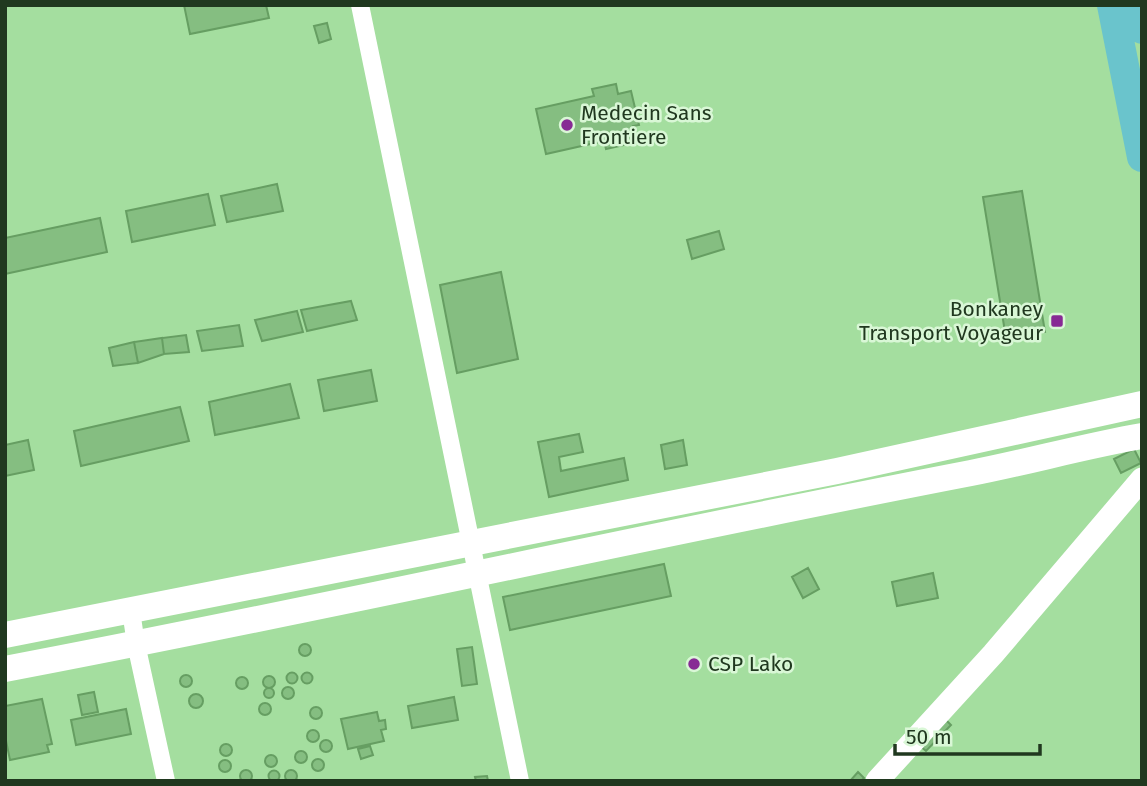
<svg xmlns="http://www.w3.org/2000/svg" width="1147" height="786" font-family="'Fira Sans',sans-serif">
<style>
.building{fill:#85be81;stroke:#669e62;stroke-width:2}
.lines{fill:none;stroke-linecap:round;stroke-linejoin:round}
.minor{stroke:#fff;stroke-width:18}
.tertiary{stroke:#fff;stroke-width:23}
.secondary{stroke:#fff;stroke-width:26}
.trunk{stroke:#6ac4cc;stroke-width:30}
.poi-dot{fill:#872a94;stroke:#d9f7d6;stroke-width:2.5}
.labels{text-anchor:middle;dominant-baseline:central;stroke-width:5;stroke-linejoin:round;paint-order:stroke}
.poi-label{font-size:21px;fill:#20381f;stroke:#d9f7d6;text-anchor:start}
</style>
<rect width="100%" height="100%" fill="#a4de9f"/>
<path class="building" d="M184,5H266L269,18L190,34Z
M327,23L331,39L319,43L314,26Z
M616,84L618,94L631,91L639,125L633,126L637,142L606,149L604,141L546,154L536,109L594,96L592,89Z
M277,184L283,211L227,222L221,196Z
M1022,191L1045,332L1006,338L983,197Z
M208,194L215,225L132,242L126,211Z
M100,218L107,252L5,274V238Z
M719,231L724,249L692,259L687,240Z
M501,272L518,359L457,373L440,285Z
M351,301L357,320L307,331L301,310Z
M297,311L303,332L262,341L255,320Z
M239,325L243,346L202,351L197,331Z
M186,335L189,352L164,354L162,338Z
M162,338L164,354L138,363L134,342Z
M134,342L138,363L113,366L109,348Z
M371,370L377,401L324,411L318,380Z
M290,384L299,418L215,435L209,402Z
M180,407L189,441L81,466L74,431Z
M579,434L583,452L559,457L561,471L624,458L628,480L549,497L538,442Z
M28,440L34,470L5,476V445Z
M683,440L687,465L665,469L661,445Z
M1134,449L1141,463L1121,473L1114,459Z
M664,564L671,596L510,630L503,597Z
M808,568L819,589L803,598L792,577Z
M933,573L938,598L897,606L892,582Z
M299 650a6 6 0 1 1 12 0a6 6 0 1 1-12 0Z
M472,647L477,684L462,686L457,649Z
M286.5 678a5.5 5.5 0 1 1 11 0a5.5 5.5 0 1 1-11 0Z
M301.5 678a5.5 5.5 0 1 1 11 0a5.5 5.5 0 1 1-11 0Z
M180 681a6 6 0 1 1 12 0a6 6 0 1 1-12 0Z
M263 682a6 6 0 1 1 12 0a6 6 0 1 1-12 0Z
M236 683a6 6 0 1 1 12 0a6 6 0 1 1-12 0Z
M282 693a6 6 0 1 1 12 0a6 6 0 1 1-12 0Z
M264 693a5 5 0 1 1 10 0a5 5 0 1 1-10 0Z
M94,692L98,712L82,715L78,695Z
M189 701a7 7 0 1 1 14 0a7 7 0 1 1-14 0Z
M454,697L458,720L412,728L408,706Z
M42,699L52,744L47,745L49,752L10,760L5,736V706Z
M259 709a6 6 0 1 1 12 0a6 6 0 1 1-12 0Z
M310 713a6 6 0 1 1 12 0a6 6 0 1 1-12 0Z
M126,709L131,734L76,745L71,720Z
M377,712L379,721L385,720L386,729L381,730L384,741L348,749L341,719Z
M945,719L951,725L926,751L920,746Z
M307 736a6 6 0 1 1 12 0a6 6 0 1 1-12 0Z
M320 746a6 6 0 1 1 12 0a6 6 0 1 1-12 0Z
M220 750a6 6 0 1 1 12 0a6 6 0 1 1-12 0Z
M370,746L373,755L361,759L358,749Z
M295 757a6 6 0 1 1 12 0a6 6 0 1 1-12 0Z
M265 761a6 6 0 1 1 12 0a6 6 0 1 1-12 0Z
M312 765a6 6 0 1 1 12 0a6 6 0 1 1-12 0Z
M219 766a6 6 0 1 1 12 0a6 6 0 1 1-12 0Z
M285 776a6 6 0 1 1 12 0a6 6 0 1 1-12 0Z
M240 776a6 6 0 1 1 12 0a6 6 0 1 1-12 0Z
M268.5 776a5.5 5.5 0 1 1 11 0a5.5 5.5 0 1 1-11 0Z
M858,772L864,778L861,781H850Z
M487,776L488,781H476L475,777Z"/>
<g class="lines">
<path class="minor" d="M360,5L520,781
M131,611L136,644L166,781"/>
<path class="tertiary" d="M877,781L993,654L1142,479"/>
<path class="secondary" d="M5,635L837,471L1142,404
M5,669C328,608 648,535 971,473C1028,462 1084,446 1142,436"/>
<path class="trunk" d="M1112,5L1142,157
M1137,5L1142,29"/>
</g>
<g class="poi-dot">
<circle cx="567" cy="125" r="7"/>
<rect x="1050" y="314" width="14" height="14" rx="3.5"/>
<circle cx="694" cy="664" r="7"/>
</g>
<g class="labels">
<g class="poi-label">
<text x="581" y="113">Medecin Sans<tspan x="581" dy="24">Frontiere</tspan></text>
<text x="1043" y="309" text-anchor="end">Bonkaney<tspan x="1043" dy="24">Transport Voyageur</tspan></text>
<text x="708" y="664">CSP Lako</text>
</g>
</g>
<rect width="1147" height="786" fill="none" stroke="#20381f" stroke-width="14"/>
<path d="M895 744v10h145v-10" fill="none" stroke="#20381f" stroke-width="3.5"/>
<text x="906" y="744" font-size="21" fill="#20381f" stroke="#d9f7d6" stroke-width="5" paint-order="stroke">50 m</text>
</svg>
